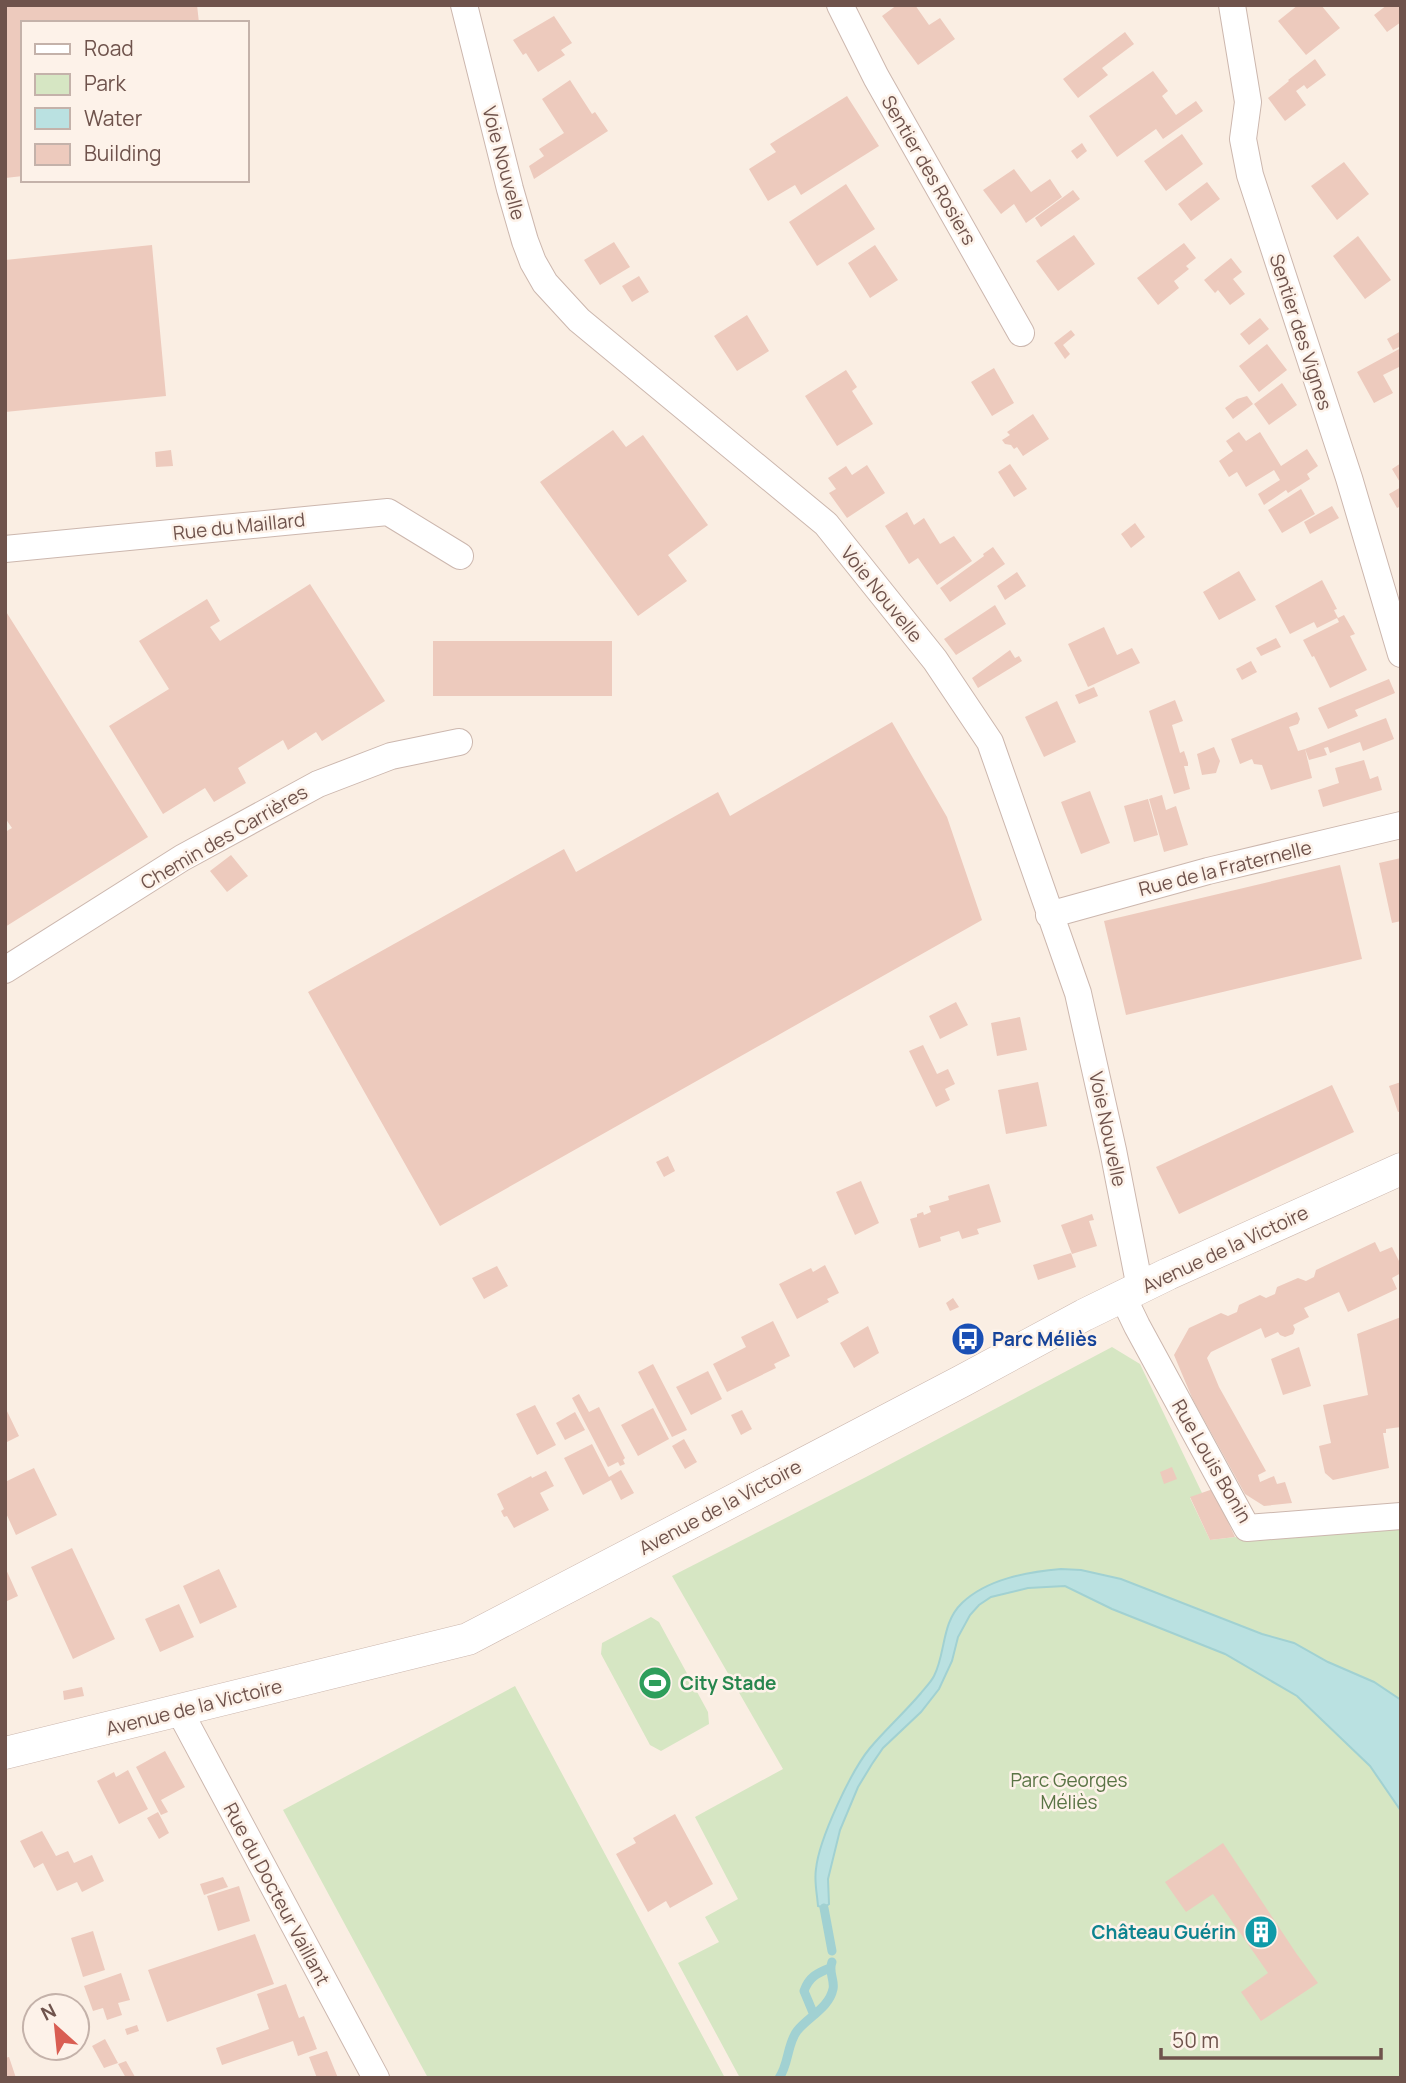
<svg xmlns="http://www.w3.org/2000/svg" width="1406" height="2083" font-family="Manrope,sans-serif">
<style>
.green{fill:#d6e6c3}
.water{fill:#bae1e1;stroke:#a1d1d2;stroke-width:2}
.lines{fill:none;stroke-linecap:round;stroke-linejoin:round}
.stream{stroke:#a1d1d2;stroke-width:9}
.building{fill:#edcabd}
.minor-casing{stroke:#ccb7ae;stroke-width:28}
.tertiary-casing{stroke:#ccb7ae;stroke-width:33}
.minor{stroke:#fff;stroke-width:26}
.tertiary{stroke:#fff;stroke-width:32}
.labels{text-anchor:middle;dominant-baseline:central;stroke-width:5;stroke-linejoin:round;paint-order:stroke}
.street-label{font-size:19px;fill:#6f534c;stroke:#fdf2e9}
.transit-label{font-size:19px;font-weight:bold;fill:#164399;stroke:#fdf2e9;text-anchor:start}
.leisure-label{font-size:19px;font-weight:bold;fill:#27864d;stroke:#fdf2e9;text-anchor:start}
.park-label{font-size:19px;fill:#5a7445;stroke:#fdf2e9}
.culture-label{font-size:19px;font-weight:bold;fill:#0d838f;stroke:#fdf2e9;text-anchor:end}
</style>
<rect width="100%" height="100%" fill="#faeee3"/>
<path class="green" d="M1112,1347L1140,1364L1202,1493L1190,1498L1210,1540L1235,1537L1245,1539L1401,1526V2078H740L678,1963L719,1942L705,1917L738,1899L695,1817L783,1769L672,1576L866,1477Z
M651,1617L659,1622L708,1712L709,1724L661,1751L650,1745L601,1654L602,1643Z
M515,1686L725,2078H428L283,1810Z"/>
<path class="water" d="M1061,1569L1081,1570L1121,1579L1262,1634L1294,1643L1328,1662L1374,1682L1401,1700V1811L1370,1766L1297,1696L1225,1654L1112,1609L1065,1586L1028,1588L991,1597L979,1605L970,1615L958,1637L952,1661L939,1689L921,1712L883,1748L872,1764L858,1787L840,1830L828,1879L829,1904L824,1908L818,1906C817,1893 814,1881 816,1869C819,1839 851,1771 870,1748C886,1729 905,1712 921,1693C925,1688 931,1682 934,1676C946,1653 941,1623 962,1603C987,1579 1027,1572 1061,1569Z"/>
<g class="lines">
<path class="stream" d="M824,1908L832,1951
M814,2015L804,1991C809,1977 817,1973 830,1968
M779,2078C789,2064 787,2044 797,2031C808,2017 829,2008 833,1989C835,1980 828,1972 832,1962"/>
</g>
<path class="building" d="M5,5H197L199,23H23V176L5,178Z
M897,5H915L929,25L940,18L955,39L918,65L882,16Z
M1298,5H1321L1340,28L1306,55L1278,21Z
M1387,5H1401V22L1387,32L1374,15Z
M554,16L572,43L561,50L565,55L538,72L526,53L523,55L513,40Z
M1125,32L1134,44L1102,68L1108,75L1078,98L1063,79Z
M1315,59L1326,75L1307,89L1304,85L1296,91L1306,105L1285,121L1268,98L1289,81L1288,80Z
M1153,71L1168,91L1162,96L1176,115L1196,101L1203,111L1163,139L1156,129L1117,157L1089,116Z
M570,80L592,114L595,112L608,131L534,179L529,166L544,156L539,149L564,133L542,99Z
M847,96L879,146L801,195L795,185L768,201L749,169L776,152L770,144Z
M1182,134L1203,164L1166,191L1144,161Z
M1082,143L1087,151L1077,159L1071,151Z
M1344,162L1369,194L1337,220L1311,186Z
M1014,169L1031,192L1050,179L1062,197L1026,223L1014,204L1001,214L983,190Z
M1207,182L1220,199L1191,221L1178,204Z
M846,184L875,229L817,266L789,222Z
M1073,190L1080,199L1041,227L1035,218Z
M1074,235L1095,264L1058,291L1036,261Z
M1358,236L1391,280L1365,299L1333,256Z
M614,242L630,267L600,285L584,260Z
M1184,243L1196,258L1186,266L1189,269L1174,281L1179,288L1158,305L1137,278Z
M152,245L166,396L5,412V260Z
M875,245L898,280L870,298L848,263Z
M1231,258L1242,272L1233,279L1245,294L1230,305L1218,290L1215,293L1204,280Z
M639,276L649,292L632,302L622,286Z
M747,315L769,351L737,371L714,336Z
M1260,318L1269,329L1249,345L1240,334Z
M1071,330L1075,335L1063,345L1070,354L1065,359L1054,343Z
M1401,331V346L1393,350L1387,339Z
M1267,344L1287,370L1259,392L1239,366Z
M1401,348V366L1383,375L1393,393L1374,403L1357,372Z
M994,368L1014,403L992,416L971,382Z
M846,370L857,387L852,391L873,424L837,446L805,396Z
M1282,383L1297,405L1269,425L1254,404Z
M1247,396L1253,404L1233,419L1225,408L1237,399Z
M1033,414L1049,439L1023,456L1017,447L1014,449L1011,445L1005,444L1002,440L1010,435L1007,432Z
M613,430L626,447L643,435L708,525L668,555L687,581L638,616L540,482Z
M1239,432L1246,441L1260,432L1281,466L1307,449L1318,466L1307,474L1310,479L1288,493L1286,490L1264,505L1258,494L1280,480L1274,470L1246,487L1237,472L1229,477L1219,461L1233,451L1226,441Z
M171,450L173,466L156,467L155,452Z
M1401,463V484L1392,469Z
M1010,464L1027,489L1014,497L998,472Z
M867,465L885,493L847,518L829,493L836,489L828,478L846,466L852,475Z
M1401,487V506L1397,508L1389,494Z
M1301,489L1315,514L1282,533L1268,510Z
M1332,506L1339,518L1310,534L1304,522Z
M907,512L914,525L924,518L940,544L954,536L972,561L937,585L918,558L909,564L885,526Z
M1135,523L1145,537L1131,548L1121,534Z
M993,547L1005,564L950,602L940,588L984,556L983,554Z
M1239,571L1256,600L1219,620L1203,592Z
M1017,572L1026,586L1005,600L997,586Z
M1322,580L1337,609L1334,610L1338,618L1344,615L1355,634L1350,636L1367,670L1330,688L1314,656L1312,657L1303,640L1339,622L1337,618L1317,628L1314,622L1290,634L1275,606Z
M310,584L385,701L322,741L316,732L288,750L283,740L238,768L246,783L214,802L205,788L163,814L109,726L169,689L139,641L207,599L220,621L210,627L220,641Z
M995,605L1006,624L956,655L944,639Z
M5,610L148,837L5,927V832L12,828L5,818Z
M1104,627L1117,655L1132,648L1140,663L1088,687L1068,644Z
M1276,638L1281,647L1261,656L1256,648Z
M433,641H612V696H433Z
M1010,650L1015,658L1019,656L1022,661L978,688L972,678Z
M1251,661L1257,672L1242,680L1236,669Z
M1389,679L1395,693L1355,710L1358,716L1328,729L1318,708Z
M1094,687L1098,696L1079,704L1075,695Z
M1175,700L1183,721L1172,725L1180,753L1184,751L1188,763V766H1184L1190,789L1174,794L1149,711Z
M1057,701L1076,742L1044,757L1025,717Z
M1297,712L1300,719L1298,724L1289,727L1298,751L1305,749L1312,778L1271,790L1262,765L1254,764L1252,759L1240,764L1231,739Z
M1386,718L1394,739L1363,751L1360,742L1330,753L1328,747L1324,748L1327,755L1309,760L1305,749Z
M892,722L947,817L982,920L440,1226L308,992L564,849L576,872L718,792L730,816Z
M1214,747L1220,761L1216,773L1202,775L1197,754Z
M1364,760L1370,779L1378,776L1382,790L1323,807L1318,790L1339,783L1335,768Z
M1090,791L1110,843L1081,854L1061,802Z
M1162,795L1166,810L1176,806L1188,845L1164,852L1149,799Z
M1148,799L1158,835L1134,842L1124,806Z
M231,855L248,876L227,892L210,871Z
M1401,858V921L1392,923L1379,863Z
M1340,865L1362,959L1126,1015L1104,921Z
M956,1002L968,1025L940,1039L929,1016Z
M1020,1017L1027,1050L997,1056L991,1023Z
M923,1045L937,1074L948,1069L955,1084L945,1089L950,1100L936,1107L909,1051Z
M1038,1082L1047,1126L1006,1134L998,1090Z
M1401,1082V1111L1398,1112L1389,1086Z
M1332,1085L1354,1132L1179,1214L1156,1167Z
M668,1156L675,1171L664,1177L656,1162Z
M861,1181L879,1223L855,1235L836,1192Z
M989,1184L1001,1222L977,1229L979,1234L962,1239L959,1231L940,1237L941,1241L919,1248L910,1219L917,1217V1214L923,1212L924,1215L931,1212L929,1206L949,1200L948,1196Z
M1092,1214L1094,1220L1089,1221L1097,1246L1072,1254L1061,1225Z
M1375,1242L1380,1252L1392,1247L1401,1265V1273L1392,1278L1397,1289L1348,1312L1339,1292L1304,1308L1309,1317L1293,1325L1295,1329L1293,1334L1285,1337L1280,1335L1278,1332L1265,1338L1261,1328L1211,1352L1207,1358L1219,1387L1266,1471L1258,1475L1260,1482L1274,1476L1277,1484L1285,1482L1292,1503L1264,1506L1245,1494L1193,1400L1174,1355L1189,1328L1221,1313L1228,1316L1237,1312L1239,1305L1260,1295L1266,1298L1275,1294L1277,1287L1298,1278L1306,1281L1314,1277L1316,1270Z
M1071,1253L1076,1267L1038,1280L1033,1265Z
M825,1265L839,1293L827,1299L829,1302L797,1319L779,1284L811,1268L813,1272Z
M497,1266L508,1286L484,1299L472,1278Z
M953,1298L959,1307L950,1311L946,1303Z
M1401,1317V1427L1386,1429V1433H1383L1389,1468L1333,1480L1325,1473L1319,1446L1331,1443L1323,1405L1368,1395L1357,1334Z
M773,1321L790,1356L774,1364L776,1368L727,1392L713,1364L746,1347L741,1337Z
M868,1326L879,1353L854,1368L840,1343Z
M1299,1347L1311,1386L1283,1395L1271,1359Z
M653,1364L687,1430L672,1437L638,1372Z
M708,1371L722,1399L691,1415L676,1387Z
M579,1394L589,1412L599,1407L625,1458L623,1460L625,1464L620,1466L618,1462L608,1467L572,1398Z
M535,1405L556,1445L537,1455L516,1414Z
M5,1407L19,1436L5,1443Z
M653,1408L669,1439L638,1456L621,1425Z
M742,1410L752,1429L741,1435L731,1415Z
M575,1412L585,1430L565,1440L556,1423Z
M684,1439L697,1462L685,1469L672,1446Z
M592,1444L609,1477L621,1470L634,1493L621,1500L611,1480L583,1495L564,1458Z
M1172,1467L1177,1479L1164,1484L1160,1472Z
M34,1468L57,1515L16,1535L5,1511V1482Z
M546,1471L554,1486L540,1493L549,1510L514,1528L507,1516L504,1517L501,1511L504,1509L497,1494L531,1476L532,1478Z
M1213,1489L1235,1537L1210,1540L1190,1497Z
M72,1548L115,1639L73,1659L31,1567Z
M5,1567L18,1596L5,1602Z
M219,1569L237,1607L200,1624L183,1586Z
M179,1604L194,1637L160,1652L145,1619Z
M82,1687L84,1696L64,1700L63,1691Z
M165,1751L185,1787L161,1800L168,1812L161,1815L136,1767Z
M128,1770L148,1809L119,1824L97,1781L114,1772L116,1777Z
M158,1812L169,1833L159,1839L147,1818Z
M675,1814L713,1884L670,1908L666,1901L648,1912L616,1854L636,1843L633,1838Z
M42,1831L56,1856L68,1851L74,1863L92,1855L104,1881L82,1892L77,1882L57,1891L43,1863L34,1868L20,1841Z
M1223,1843L1296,1953L1318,1983L1261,2021L1241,1992L1268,1973L1213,1894L1186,1912L1165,1882Z
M223,1877L228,1887L204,1895L200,1884Z
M239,1886L250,1921L218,1931L207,1896Z
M93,1931L105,1970L83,1977L71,1938Z
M255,1934L274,1984L167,2022L148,1970Z
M121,1973L130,2000L118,2003L122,2015L107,2020L103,2008L93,2011L84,1986Z
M286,1984L299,2018L304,2016L317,2049L298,2056L293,2041L222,2065L216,2048L269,2029L257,1994Z
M137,2025L139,2031L127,2035L125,2029Z
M105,2039L118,2063L104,2068L92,2046Z
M327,2051L338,2078H317L309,2057Z
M9,2057L16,2078H5V2058Z
M126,2061L135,2077L126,2078L118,2064Z"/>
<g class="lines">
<defs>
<path id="minor" d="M464,5L510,189L525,241L533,262L545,283L579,320L826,524L935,660L990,742L1078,993L1113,1150L1140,1288
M840,5L876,77L1021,333
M1232,5L1248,102L1243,139L1250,175L1349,478L1401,654
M5,549L388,512L460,556
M1049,915L1208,871L1401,825
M5,970L182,858L318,784L391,756L459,742
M1123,1297L1137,1326L1247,1528L1401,1516
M179,1710L376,2078"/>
<path id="tertiary" d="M5,1753L468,1639L962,1381L1084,1315L1168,1274L1401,1169"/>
</defs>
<use href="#minor" class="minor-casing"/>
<use href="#tertiary" class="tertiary-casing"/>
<use href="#minor" class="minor"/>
<use href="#tertiary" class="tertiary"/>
</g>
<defs>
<symbol id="bus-disc" viewBox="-11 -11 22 22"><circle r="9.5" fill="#1a4fb4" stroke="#fdf2e9"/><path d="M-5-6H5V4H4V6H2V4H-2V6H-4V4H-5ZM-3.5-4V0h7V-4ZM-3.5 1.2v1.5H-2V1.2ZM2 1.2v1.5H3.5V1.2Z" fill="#fff"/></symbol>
<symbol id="stadium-disc" viewBox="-11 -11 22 22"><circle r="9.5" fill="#2e9e5b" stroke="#fdf2e9"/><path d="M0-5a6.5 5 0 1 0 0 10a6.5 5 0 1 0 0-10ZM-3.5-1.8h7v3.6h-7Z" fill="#fff"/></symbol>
<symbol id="building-disc" viewBox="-11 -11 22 22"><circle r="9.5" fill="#0f9aa8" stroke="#fdf2e9"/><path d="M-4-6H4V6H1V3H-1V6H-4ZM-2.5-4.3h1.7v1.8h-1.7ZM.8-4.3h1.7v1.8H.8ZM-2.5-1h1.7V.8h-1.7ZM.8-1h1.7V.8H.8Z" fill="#fff"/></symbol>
</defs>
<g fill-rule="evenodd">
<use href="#bus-disc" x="949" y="1320" width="38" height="38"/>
<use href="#stadium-disc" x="636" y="1664" width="38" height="38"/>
<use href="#building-disc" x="1242" y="1913" width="38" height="38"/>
</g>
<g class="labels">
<g class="street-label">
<text transform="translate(504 163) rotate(75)">Voie Nouvelle</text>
<text transform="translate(929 170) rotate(60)">Sentier des Rosiers</text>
<text transform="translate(1301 332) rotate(72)">Sentier des Vignes</text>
<text transform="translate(239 526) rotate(-6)">Rue du Maillard</text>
<text transform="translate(882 594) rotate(51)">Voie Nouvelle</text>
<text transform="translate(224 837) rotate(-30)">Chemin des Carrières</text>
<text transform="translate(1225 868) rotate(-14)">Rue de la Fraternelle</text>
<text transform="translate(1108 1129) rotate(78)">Voie Nouvelle</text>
<text transform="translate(1225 1249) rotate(-25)">Avenue de la Victoire</text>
<text transform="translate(1212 1461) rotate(60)">Rue Louis Bonin</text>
<text transform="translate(720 1507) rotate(-28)">Avenue de la Victoire</text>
<text transform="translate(194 1707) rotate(-14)">Avenue de la Victoire</text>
<text transform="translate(277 1894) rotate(62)">Rue du Docteur Vaillant</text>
</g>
<g class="transit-label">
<text x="992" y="1339">Parc Méliès</text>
</g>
<g class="leisure-label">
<text x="680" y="1683">City Stade</text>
</g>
<g class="park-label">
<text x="1069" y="1780">Parc Georges<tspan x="1069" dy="22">Méliès</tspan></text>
</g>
<g class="culture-label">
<text x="1236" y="1932">Château Guérin</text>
</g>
</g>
<rect width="1406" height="2083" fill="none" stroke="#6f534c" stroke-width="14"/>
<rect x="21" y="21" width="228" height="161" fill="#fdf2e9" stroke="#c4b2aa" stroke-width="2"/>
<rect x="35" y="44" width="35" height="10" fill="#ffffff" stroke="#c4b2aa" stroke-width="2"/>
<text x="84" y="56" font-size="21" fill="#6f534c">Road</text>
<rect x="35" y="74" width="35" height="21" fill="#d6e6c3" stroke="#c4b2aa" stroke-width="2"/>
<text x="84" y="91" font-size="21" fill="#6f534c">Park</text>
<rect x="35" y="108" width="35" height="21" fill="#bae1e1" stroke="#c4b2aa" stroke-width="2"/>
<text x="84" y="126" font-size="21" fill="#6f534c">Water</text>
<rect x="35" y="144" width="35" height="21" fill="#edcabd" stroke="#c4b2aa" stroke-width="2"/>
<text x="84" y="161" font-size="21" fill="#6f534c">Building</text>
<g transform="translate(56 2027) rotate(333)"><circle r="33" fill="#fdf2e9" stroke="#c4b2aa" stroke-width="2"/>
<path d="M0-5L12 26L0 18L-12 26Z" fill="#d95e53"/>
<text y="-10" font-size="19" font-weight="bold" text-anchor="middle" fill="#6f534c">N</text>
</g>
<path d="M1161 2048v10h220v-10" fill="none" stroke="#6f534c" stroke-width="3.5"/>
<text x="1172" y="2048" font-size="21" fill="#6f534c" stroke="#fdf2e9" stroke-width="5" paint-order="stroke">50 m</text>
</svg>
